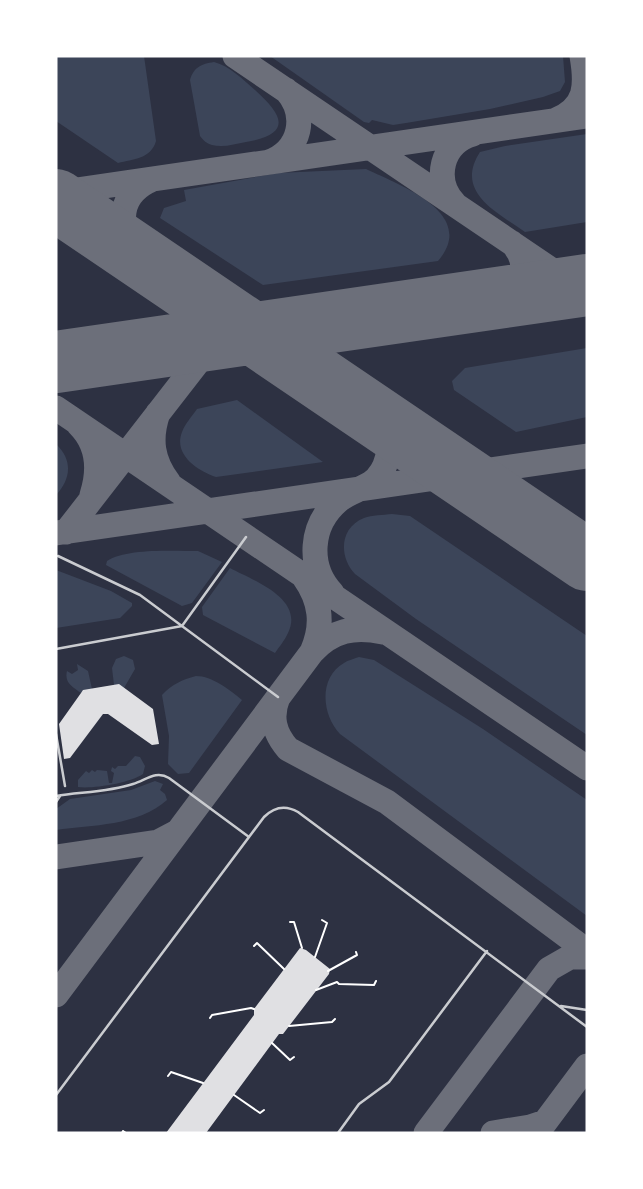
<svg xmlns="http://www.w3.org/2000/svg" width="643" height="1189" font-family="'Asap Condensed',sans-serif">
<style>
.green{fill:#3c4559}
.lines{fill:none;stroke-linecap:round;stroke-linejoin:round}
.taxiway{stroke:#6c6f7a;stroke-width:25}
.runway{stroke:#6c6f7a;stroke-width:62}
.building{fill:#e0e0e3}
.path{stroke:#fff;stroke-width:2}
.service{stroke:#caccd0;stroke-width:2.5}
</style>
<rect width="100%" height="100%" fill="#2d3142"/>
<path class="green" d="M56,56H144L156,141C151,159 133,159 118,163L56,121Z
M270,56H563L565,82L560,91L543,97L490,109L406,123L393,125L372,120L369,123L364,122Z
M214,62C230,66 242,79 255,90C283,115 293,134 246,142C235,144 223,148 212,145C206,143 204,141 200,136L190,80C194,67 201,64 214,62Z
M587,134V222L525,232C497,212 454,192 480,152L505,146Z
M366,169C399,185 479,213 438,261L263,285L160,218L164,208L186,201L184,190L278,173Z
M587,348V417L516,432L454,390L452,381L465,368Z
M237,400L323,462L216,477C198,471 173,455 182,432C185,424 192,416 197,409Z
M56,444C73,460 71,479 56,495Z
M392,514L410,516L587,636V735L416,619L355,574C339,557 339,528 364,518C372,515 383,515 392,514Z
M198,551L222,562L192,603L182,606L106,565L107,561C126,548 174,551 198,551Z
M230,568C252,580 305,598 288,633C285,640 279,647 275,653L203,615L202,607Z
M56,570L111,591L132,603V606L120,618L56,628Z
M124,656L133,660L135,669L124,688L114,685L112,668L116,659Z
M359,657L374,660L483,729L587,800V916L340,734C322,715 318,678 344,663C348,660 354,659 359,657Z
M77,664L88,671L92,689L81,693C73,687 64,683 67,671L72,674L78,670Z
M196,676C212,676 230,690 242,700L189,773L178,774L168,764L169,736L162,695C172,684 182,680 196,676Z
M135,756L140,757L145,766L143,774C130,783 93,789 78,787V780L86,771L89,773L92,770L95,772L97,770L107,771L109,783H112L114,773L111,771L112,767L115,769L118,766H126Z
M155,781L163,784L160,790L165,794L167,800C138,826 92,825 56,830V809L70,799L131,790Z"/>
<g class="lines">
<path class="taxiway" d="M235,56L587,294
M556,120C587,107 587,85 582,56
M269,162C301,150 308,115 286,90
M56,193L587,116
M454,203C433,180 441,143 473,134
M137,255C117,226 117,194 153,179
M542,292L587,300
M507,297C525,282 529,261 512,243
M56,408L587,768
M158,413C149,439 152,461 169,483
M79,425C98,444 100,470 92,495
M66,532L201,358L222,342L254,333
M56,533L587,456
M332,593C307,566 310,525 338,501C347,493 360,490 371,483C387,472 394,445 385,428C382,422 377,418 372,414
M312,652C333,630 354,626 383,632
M278,697C270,717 274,733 288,749L387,802L587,951
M56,857L158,842L177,832
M56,995L312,652C324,625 321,601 304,577
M426,1133L549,969L570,957H587
M493,1133L530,1127L545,1122
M537,1133L587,1066"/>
<path class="runway" d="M56,200L587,560
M56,362L587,285"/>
</g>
<path class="building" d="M119,684L153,709L159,744L152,745L108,714H103L70,758L64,759L59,724L81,693L83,690Z
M300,948L306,950L330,969L329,974L283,1034H279L206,1133H166L254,1015V1009Z"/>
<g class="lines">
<path class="path" d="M290,922H294L302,948
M254,946L257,943L284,969
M315,957L327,923L322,920
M328,971L357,955L356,952
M316,990L337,982L339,984L374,985L376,981
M210,1018L212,1015L251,1008L254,1009
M289,1026L332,1022L335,1019
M272,1043L290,1060L294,1057
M168,1076L171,1072L203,1083
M234,1095L260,1113L264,1110
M122,1133L123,1131L126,1133"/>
<path class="service" d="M58,556L140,595L278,697
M56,649L182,626L246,537
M56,734L65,786
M56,796C81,792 109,792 133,784C146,780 156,770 169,778L249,837
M56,802L60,796
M561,1006L587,1010
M56,1095L264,817C274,807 286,805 298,812L587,1027
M338,1133L359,1104L389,1082L487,951"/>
</g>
<rect width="643" height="1189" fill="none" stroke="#ffffff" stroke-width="115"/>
</svg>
